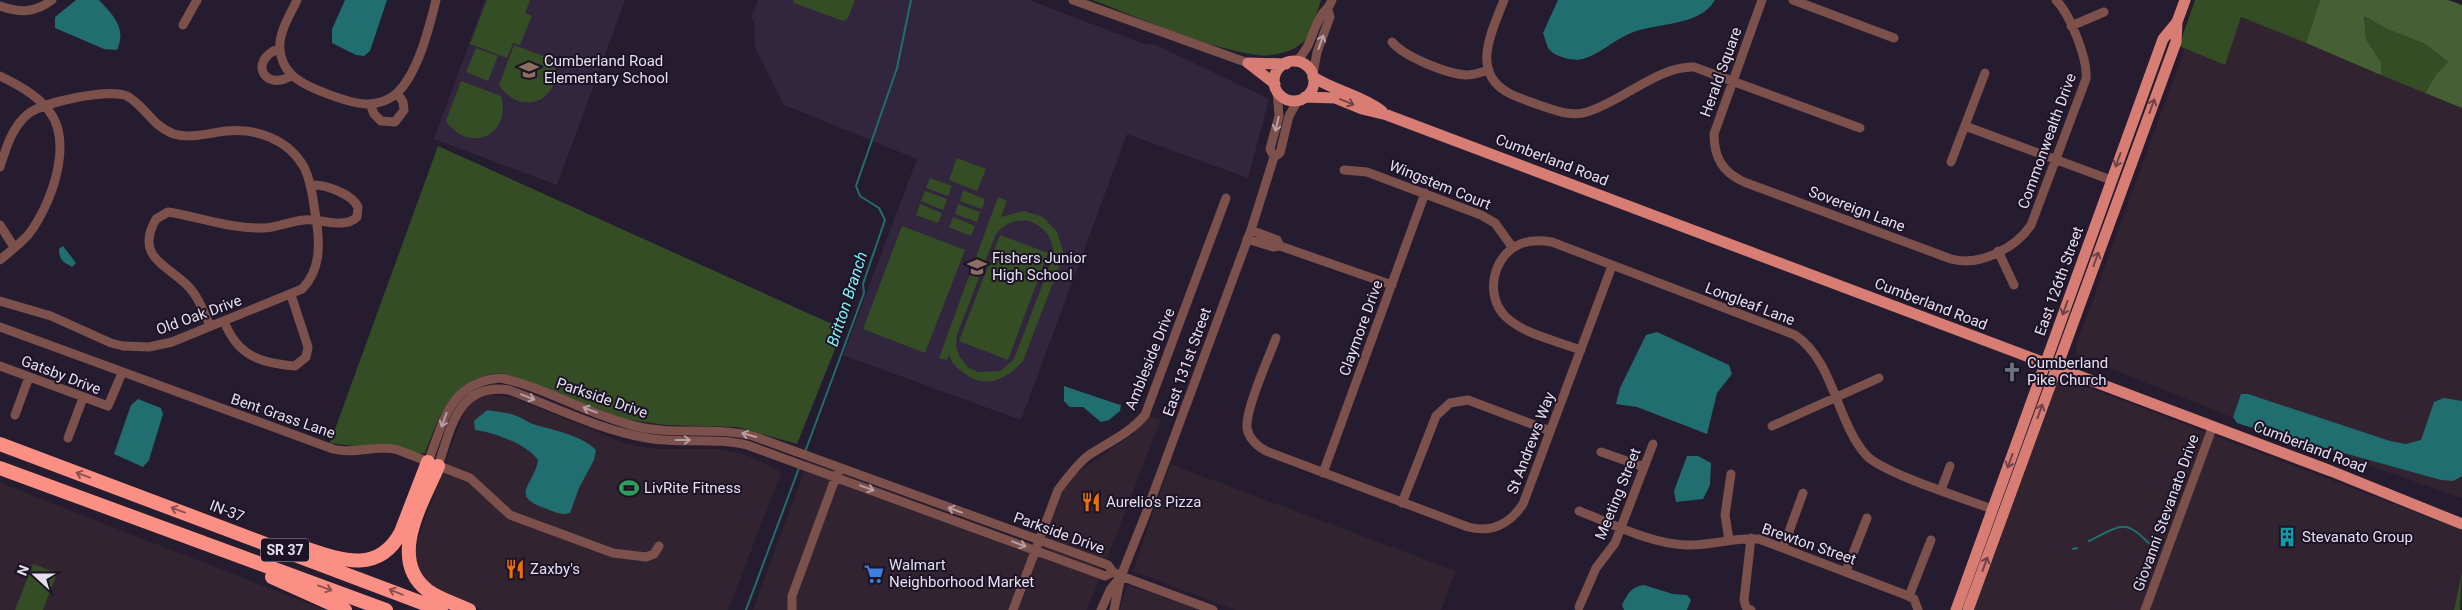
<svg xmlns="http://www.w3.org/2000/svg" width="2462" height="610" viewBox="0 0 2462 610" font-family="Roboto,sans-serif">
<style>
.commercial{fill:#31232f}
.built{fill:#32263f}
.green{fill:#344d24;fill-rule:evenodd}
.forest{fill:#466035}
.water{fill:#206e6f}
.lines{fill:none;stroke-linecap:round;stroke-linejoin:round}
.stream{stroke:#206e6f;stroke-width:2}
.minor{stroke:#7c504b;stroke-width:9}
.major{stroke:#d77d74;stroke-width:11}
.highway{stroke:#fb8f83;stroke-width:14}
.oneway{stroke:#b69fa4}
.oneway2{stroke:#704349}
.oneway3{stroke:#8c5154}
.labels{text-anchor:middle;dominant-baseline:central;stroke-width:4;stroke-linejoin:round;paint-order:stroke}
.shield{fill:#1c1326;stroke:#a9a2b1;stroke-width:1}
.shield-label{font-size:14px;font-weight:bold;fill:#e5dfec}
.poi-label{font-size:15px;fill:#e5dfec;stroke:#1c1326;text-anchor:start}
.street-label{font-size:15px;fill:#e5dfec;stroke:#1c1326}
.water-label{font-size:16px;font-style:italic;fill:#81f2f3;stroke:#1c1326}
</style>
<rect width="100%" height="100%" fill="#261c30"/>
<path class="commercial" d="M2241 16 2462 108V498L2248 424 2077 355 2076 345 2185 48 2225 65Z
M2061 377 2462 530V572L2454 610H1972L2054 384Z
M495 395 511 397 627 444 657 449H720L746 455 778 470 781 474 728 610H482L428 587 412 556 465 409 471 401 481 396Z
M1148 416 1161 419 1087 610H753L808 461 1041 548 1065 487 1076 474 1134 433Z
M1170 464 1456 571 1441 610H1235L1133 571Z
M0 483 325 610H0Z
M1128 585 1182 603 1200 610H1119Z"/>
<path class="built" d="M485 0H625L557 185 434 139Z
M758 0H1029L1144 44 1156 45 1269 99 1248 178 1127 134 1021 420 843 355 917 159 784 105 755 47 754 19 751 18Z"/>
<path class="green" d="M487 0H530L525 13 532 16 520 45 513 43 507 58 470 44Z
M793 0H855L848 18 843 21 794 3Z
M1092 0H1321C1317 12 1313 29 1306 39 1296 52 1272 57 1256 55 1200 46 1146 20 1092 0Z
M2195 0H2320L2306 43 2241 17 2225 65 2179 46Z
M2364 16 2387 29 2425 44 2448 62 2437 73 2425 93 2381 75V62L2366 39Z
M514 45 554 60C565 99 522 119 499 85Z
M476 48 498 56 488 81 466 72Z
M461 81 501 96C512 135 469 155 446 121Z
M438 146 843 329 797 444 737 427 665 425 624 419 502 373C452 377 441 412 425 453L417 454 330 443Z
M957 158 986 169 977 191 949 180Z
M930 178 952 186 948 196 926 188Z
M963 190 985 199 982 209 960 201Z
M925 191 947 199 943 210 921 201Z
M998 197 1007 201 1001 217 1024 211 1043 217 1057 232 1063 251 1061 262 1023 361C1007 379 985 390 964 373 957 368 951 363 949 354L947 360 939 358ZM1029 221C1046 227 1054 239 1053 257L1014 359 1000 371 978 372 968 367 960 357 956 347 957 335 995 236C1003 224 1014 219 1029 221Z
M920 204 942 213 938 223 916 215Z
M958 204 980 212 977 222 955 214Z
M953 217 975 226 971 236 949 227Z
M902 226 965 250 925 353 863 329Z
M1000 235 1048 253 1008 360 959 341Z
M33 564 57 573 43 610H15Z
M2462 572 2460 610H2454Z"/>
<path class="forest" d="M2320 0H2448L2462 5V108L2425 93 2437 73 2448 62 2425 44 2387 29 2364 16 2366 39 2381 62V75L2306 43Z"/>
<path class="water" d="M76 0H99C113 15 127 28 117 50L104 49 55 28V17Z
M345 0H387L370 51 364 56 356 55 332 43V29Z
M1558 0H1715C1699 27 1658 22 1631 33 1615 39 1600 54 1583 59 1573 61 1562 58 1553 53L1548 48 1543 33Z
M63 246 76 263 72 267C65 262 59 262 59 249Z
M1657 332 1729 365 1732 374 1717 393 1707 434 1637 407 1616 404 1620 388 1646 335Z
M1064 386 1117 404 1121 405 1120 411 1109 420 1101 422 1083 407H1070L1064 401Z
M2241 394H2248L2390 441 2406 444 2421 440 2434 402 2444 398 2462 401V476L2453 481 2441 480 2246 426 2237 423 2233 417Z
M138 399 161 408 163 414 149 460 143 467 114 454 131 405Z
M487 410C496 412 506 412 514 415 522 417 528 423 536 425 554 430 583 436 596 450L594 460 579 488 570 513C561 516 553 511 544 508 508 495 535 484 538 460 527 444 493 432 475 430L474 421Z
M1687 456H1698L1711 463 1710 485 1703 499 1676 502 1674 491Z
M1644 585 1673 594 1687 595 1691 600 1687 610H1624L1622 605C1627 595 1631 586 1644 585Z"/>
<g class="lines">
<path class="stream" d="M805 452 864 293 863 284 885 220 879 208 860 196 856 186 897 68 911 0
M2089 541C2128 521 2125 520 2157 551
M2073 549 2077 548
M746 610 799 468"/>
<path class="minor" d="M297 0C290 15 278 33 280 50 281 59 285 68 291 74 303 87 350 104 368 104 378 104 389 100 396 94 418 74 429 28 436 0
M1073 0 1248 63
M1504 0C1493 29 1470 71 1507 92 1517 98 1529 101 1539 105 1555 110 1570 117 1587 112 1622 102 1657 66 1694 67L1860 128
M1762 0 1714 134C1714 157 1722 172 1744 182L1951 259C1979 267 2016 248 2031 225L2086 79C2088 59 2070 14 2056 0
M1793 0 1894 38
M0 6C20 13 35 13 52 0
M183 25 197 0
M2071 26 2104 12
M1392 42C1405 57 1447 74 1466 75 1474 75 1482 72 1489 70
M280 48C246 61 266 93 292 75
M1296 62C1313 44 1310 34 1321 16 1324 10 1329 9 1332 0
M1313 74 1317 52 1330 17 1328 10
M0 76C17 84 38 95 49 111 74 143 51 206 28 235 20 244 9 252 0 260
M370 104 374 114 381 121 395 122 404 110 403 102 397 93
M1965 126 2111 180
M1274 157 1270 149 1279 116 1277 90
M1951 162 1985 73
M0 167C6 148 12 127 28 114 43 102 110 88 127 96 145 106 153 127 174 134 190 139 209 133 226 131 256 128 288 139 304 167 312 183 313 201 316 218 320 244 321 270 302 289L172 342 149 347 123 346 111 343 51 316 0 301
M1344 170 1367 172 1481 215 1495 223 1513 248
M0 225 14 247
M1251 230 1277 240 1280 246
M1247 239 1273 247 1280 246 1392 285
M1998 251 2014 285
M224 321C237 355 259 363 295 366L306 357 308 347 291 295
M210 326C204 312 198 296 187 285 165 264 135 256 156 219L168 212C199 217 232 229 263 228 279 228 296 218 312 220 325 221 346 228 357 217L358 207C352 194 325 184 311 185
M0 327 333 449C355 455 377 444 398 450L470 478 510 515 613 553 646 557 654 554 659 546
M1276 338C1269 357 1245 410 1247 428 1249 439 1257 446 1266 451L1468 527C1491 533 1510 524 1523 504L1612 266
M1581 350C1557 341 1522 334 1504 315 1485 294 1493 257 1518 245 1528 240 1541 240 1552 242L1795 335C1834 361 1836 421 1866 455 1882 473 1966 499 1992 509
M0 366 108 406 122 373
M15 415 29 377
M1772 426 1879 378
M68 438 83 398
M1601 452 1644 467
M428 462C444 421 449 382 501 378 547 388 589 415 635 426 674 436 714 426 753 436L1108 565 1113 572 1121 576 1213 610
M438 466C451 428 458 382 509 390 554 407 600 430 647 438 680 444 714 437 747 445L1105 576 1113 572
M1323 473 1425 193
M1941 490 1950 466
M1402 503 1436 416 1450 403 1468 400 1550 431
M1579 511C1613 524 1649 543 1686 545 1711 546 1734 537 1759 539L1906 595 1914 599 1918 610
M1751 538 1744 600 1746 607 1751 610
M1729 540 1725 515 1731 474
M1783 548 1803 493
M1846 571 1867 518
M1909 596 1931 540
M1579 607 1596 568 1615 543 1653 444
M792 610V596L838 471
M1013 610 1058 490C1067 478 1077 464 1089 455 1109 442 1130 433 1145 415L1226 198
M1101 610 1110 590 1121 576 1145 516 1251 230 1274 157 1280 153 1289 116 1298 100
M1114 610 1121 576
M2145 610 2213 426"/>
<path class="major" d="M1274 81a20 20 0 1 1 40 0a20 20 0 1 1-40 0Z
M1248 63 1286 64
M1248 63 1275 84
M1313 77C1335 91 1361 95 1382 111
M1305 97 1335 98 1362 109 1387 115 2331 471 2462 524
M1956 610 2163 39 2177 22
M1968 610 2176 42 2177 22 2185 0"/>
<path class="highway" d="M0 444 441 610
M438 466C423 502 387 558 427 590 439 599 456 604 469 610
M0 468 386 610
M302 547C338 559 378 576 401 532L428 462
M272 577 345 610"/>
</g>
<defs><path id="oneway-shaft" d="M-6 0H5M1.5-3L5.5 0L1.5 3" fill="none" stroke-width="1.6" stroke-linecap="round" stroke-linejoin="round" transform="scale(1.25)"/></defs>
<g class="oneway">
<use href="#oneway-shaft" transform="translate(1321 42) rotate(-70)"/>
<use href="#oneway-shaft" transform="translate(1277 124) rotate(103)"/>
<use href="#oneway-shaft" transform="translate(528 397) rotate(21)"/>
<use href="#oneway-shaft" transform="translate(590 410) rotate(-159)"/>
<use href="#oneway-shaft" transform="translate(444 420) rotate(110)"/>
<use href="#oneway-shaft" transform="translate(749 435) rotate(-164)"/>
<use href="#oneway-shaft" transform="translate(683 440)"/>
<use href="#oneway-shaft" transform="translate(867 488) rotate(20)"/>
<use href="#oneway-shaft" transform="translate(955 510) rotate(-160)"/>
<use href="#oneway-shaft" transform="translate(1019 544) rotate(20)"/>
</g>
<g class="oneway2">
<use href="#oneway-shaft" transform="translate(1347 102) rotate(23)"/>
<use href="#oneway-shaft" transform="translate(2152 106) rotate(-70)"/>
<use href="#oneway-shaft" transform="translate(2118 160) rotate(110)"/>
<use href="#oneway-shaft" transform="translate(2096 259) rotate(-70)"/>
<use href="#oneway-shaft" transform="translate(2065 308) rotate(110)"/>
<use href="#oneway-shaft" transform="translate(2040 411) rotate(-70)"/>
<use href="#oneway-shaft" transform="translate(2010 461) rotate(110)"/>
<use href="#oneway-shaft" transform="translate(1985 564) rotate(-70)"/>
</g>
<g class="oneway3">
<use href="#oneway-shaft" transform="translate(83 475) rotate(-160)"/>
<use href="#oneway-shaft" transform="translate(178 510) rotate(-160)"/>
<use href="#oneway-shaft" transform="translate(325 588) rotate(20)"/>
<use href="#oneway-shaft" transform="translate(396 592) rotate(-158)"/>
</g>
<defs>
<symbol id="school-bare" viewBox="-9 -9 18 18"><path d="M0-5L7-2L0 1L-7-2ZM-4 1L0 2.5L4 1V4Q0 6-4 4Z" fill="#8d6e63" stroke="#1c1326" stroke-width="2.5" paint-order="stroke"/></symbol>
<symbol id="church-bare" viewBox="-9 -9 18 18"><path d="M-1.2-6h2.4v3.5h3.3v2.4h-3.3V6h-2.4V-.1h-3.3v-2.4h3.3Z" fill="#6b7280" stroke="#1c1326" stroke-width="2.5" paint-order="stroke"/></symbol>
<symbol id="stadium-bare" viewBox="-9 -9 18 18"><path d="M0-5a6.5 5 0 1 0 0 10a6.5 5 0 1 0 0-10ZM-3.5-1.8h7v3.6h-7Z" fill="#2e9e5b" stroke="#1c1326" stroke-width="2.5" paint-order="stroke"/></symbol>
<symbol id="restaurant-bare" viewBox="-9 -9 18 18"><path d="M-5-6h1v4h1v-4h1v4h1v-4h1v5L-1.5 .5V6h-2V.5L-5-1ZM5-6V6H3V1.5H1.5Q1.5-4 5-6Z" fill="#e8710a" stroke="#1c1326" stroke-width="2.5" paint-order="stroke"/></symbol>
<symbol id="building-bare" viewBox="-9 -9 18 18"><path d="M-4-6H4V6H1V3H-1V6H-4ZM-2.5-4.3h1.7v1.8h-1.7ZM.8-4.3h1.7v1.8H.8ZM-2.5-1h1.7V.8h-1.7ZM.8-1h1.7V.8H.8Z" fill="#0f9aa8" stroke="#1c1326" stroke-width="2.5" paint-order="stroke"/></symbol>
<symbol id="supermarket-bare" viewBox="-9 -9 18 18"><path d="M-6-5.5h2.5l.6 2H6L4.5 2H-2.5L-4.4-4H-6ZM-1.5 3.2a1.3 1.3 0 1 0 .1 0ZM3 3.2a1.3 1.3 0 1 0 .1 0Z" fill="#3f7fe0" stroke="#1c1326" stroke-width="2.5" paint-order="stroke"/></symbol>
</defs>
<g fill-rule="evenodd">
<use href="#school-bare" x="515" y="56" width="28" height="28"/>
<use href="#school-bare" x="963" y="253" width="28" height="28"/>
<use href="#church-bare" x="1998" y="358" width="28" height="28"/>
<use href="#stadium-bare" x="615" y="474" width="28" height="28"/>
<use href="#restaurant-bare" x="1077" y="488" width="28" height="28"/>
<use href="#building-bare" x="2273" y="523" width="28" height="28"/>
<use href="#restaurant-bare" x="501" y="555" width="28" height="28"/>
<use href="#supermarket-bare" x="860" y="560" width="28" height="28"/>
</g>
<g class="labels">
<rect class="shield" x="261" y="538.5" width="48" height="23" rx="4"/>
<g class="shield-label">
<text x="285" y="550">SR 37</text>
</g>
<g class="poi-label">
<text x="544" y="61">Cumberland Road<tspan x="544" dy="17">Elementary School</tspan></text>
<text x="992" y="258">Fishers Junior<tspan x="992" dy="17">High School</tspan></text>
<text x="2027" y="363">Cumberland<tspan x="2027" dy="17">Pike Church</tspan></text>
<text x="644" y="488">LivRite Fitness</text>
<text x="1106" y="502">Aurelio's Pizza</text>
<text x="2302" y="537">Stevanato Group</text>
<text x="889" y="565">Walmart<tspan x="889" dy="17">Neighborhood Market</tspan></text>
<text x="530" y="569">Zaxby's</text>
</g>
<g class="street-label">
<text transform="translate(1721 72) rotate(-70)">Herald Square</text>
<text transform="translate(2047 141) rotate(-70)">Commonwealth Drive</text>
<text transform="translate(1552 160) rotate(21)">Cumberland Road</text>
<text transform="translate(1440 185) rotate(22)">Wingstem Court</text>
<text transform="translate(1857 209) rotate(21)">Sovereign Lane</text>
<text transform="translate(2059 281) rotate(-70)">East 126th Street</text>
<text transform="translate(1750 304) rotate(21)">Longleaf Lane</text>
<text transform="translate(1931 304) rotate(21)">Cumberland Road</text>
<text transform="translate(199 315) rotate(-20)">Old Oak Drive</text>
<text transform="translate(1361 328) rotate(-70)">Claymore Drive</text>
<text transform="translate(1150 359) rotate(-68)">Ambleside Drive</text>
<text transform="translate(1187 362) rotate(-70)">East 131st Street</text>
<text transform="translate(61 375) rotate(21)">Gatsby Drive</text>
<text transform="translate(602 398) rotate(19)">Parkside Drive</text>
<text transform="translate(283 416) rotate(19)">Bent Grass Lane</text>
<text transform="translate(1531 443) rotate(-69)">St Andrews Way</text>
<text transform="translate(2310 447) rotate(21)">Cumberland Road</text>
<text transform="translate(1618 494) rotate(-68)">Meeting Street</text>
<text transform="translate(227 511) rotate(21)">IN-37</text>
<text transform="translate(2166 513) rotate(-70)">Giovanni Stevanato Drive</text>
<text transform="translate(1059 533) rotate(20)">Parkside Drive</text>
<text transform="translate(1809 544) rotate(19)">Brewton Street</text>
</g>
<g class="water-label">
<text transform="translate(847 299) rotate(-72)">Britton Branch</text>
</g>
</g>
<g transform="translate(35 575) rotate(291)" stroke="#1c1326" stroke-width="4" paint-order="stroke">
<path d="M0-4L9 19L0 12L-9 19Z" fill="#e5dfec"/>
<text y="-8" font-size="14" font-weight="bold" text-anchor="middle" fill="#e5dfec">N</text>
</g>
</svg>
